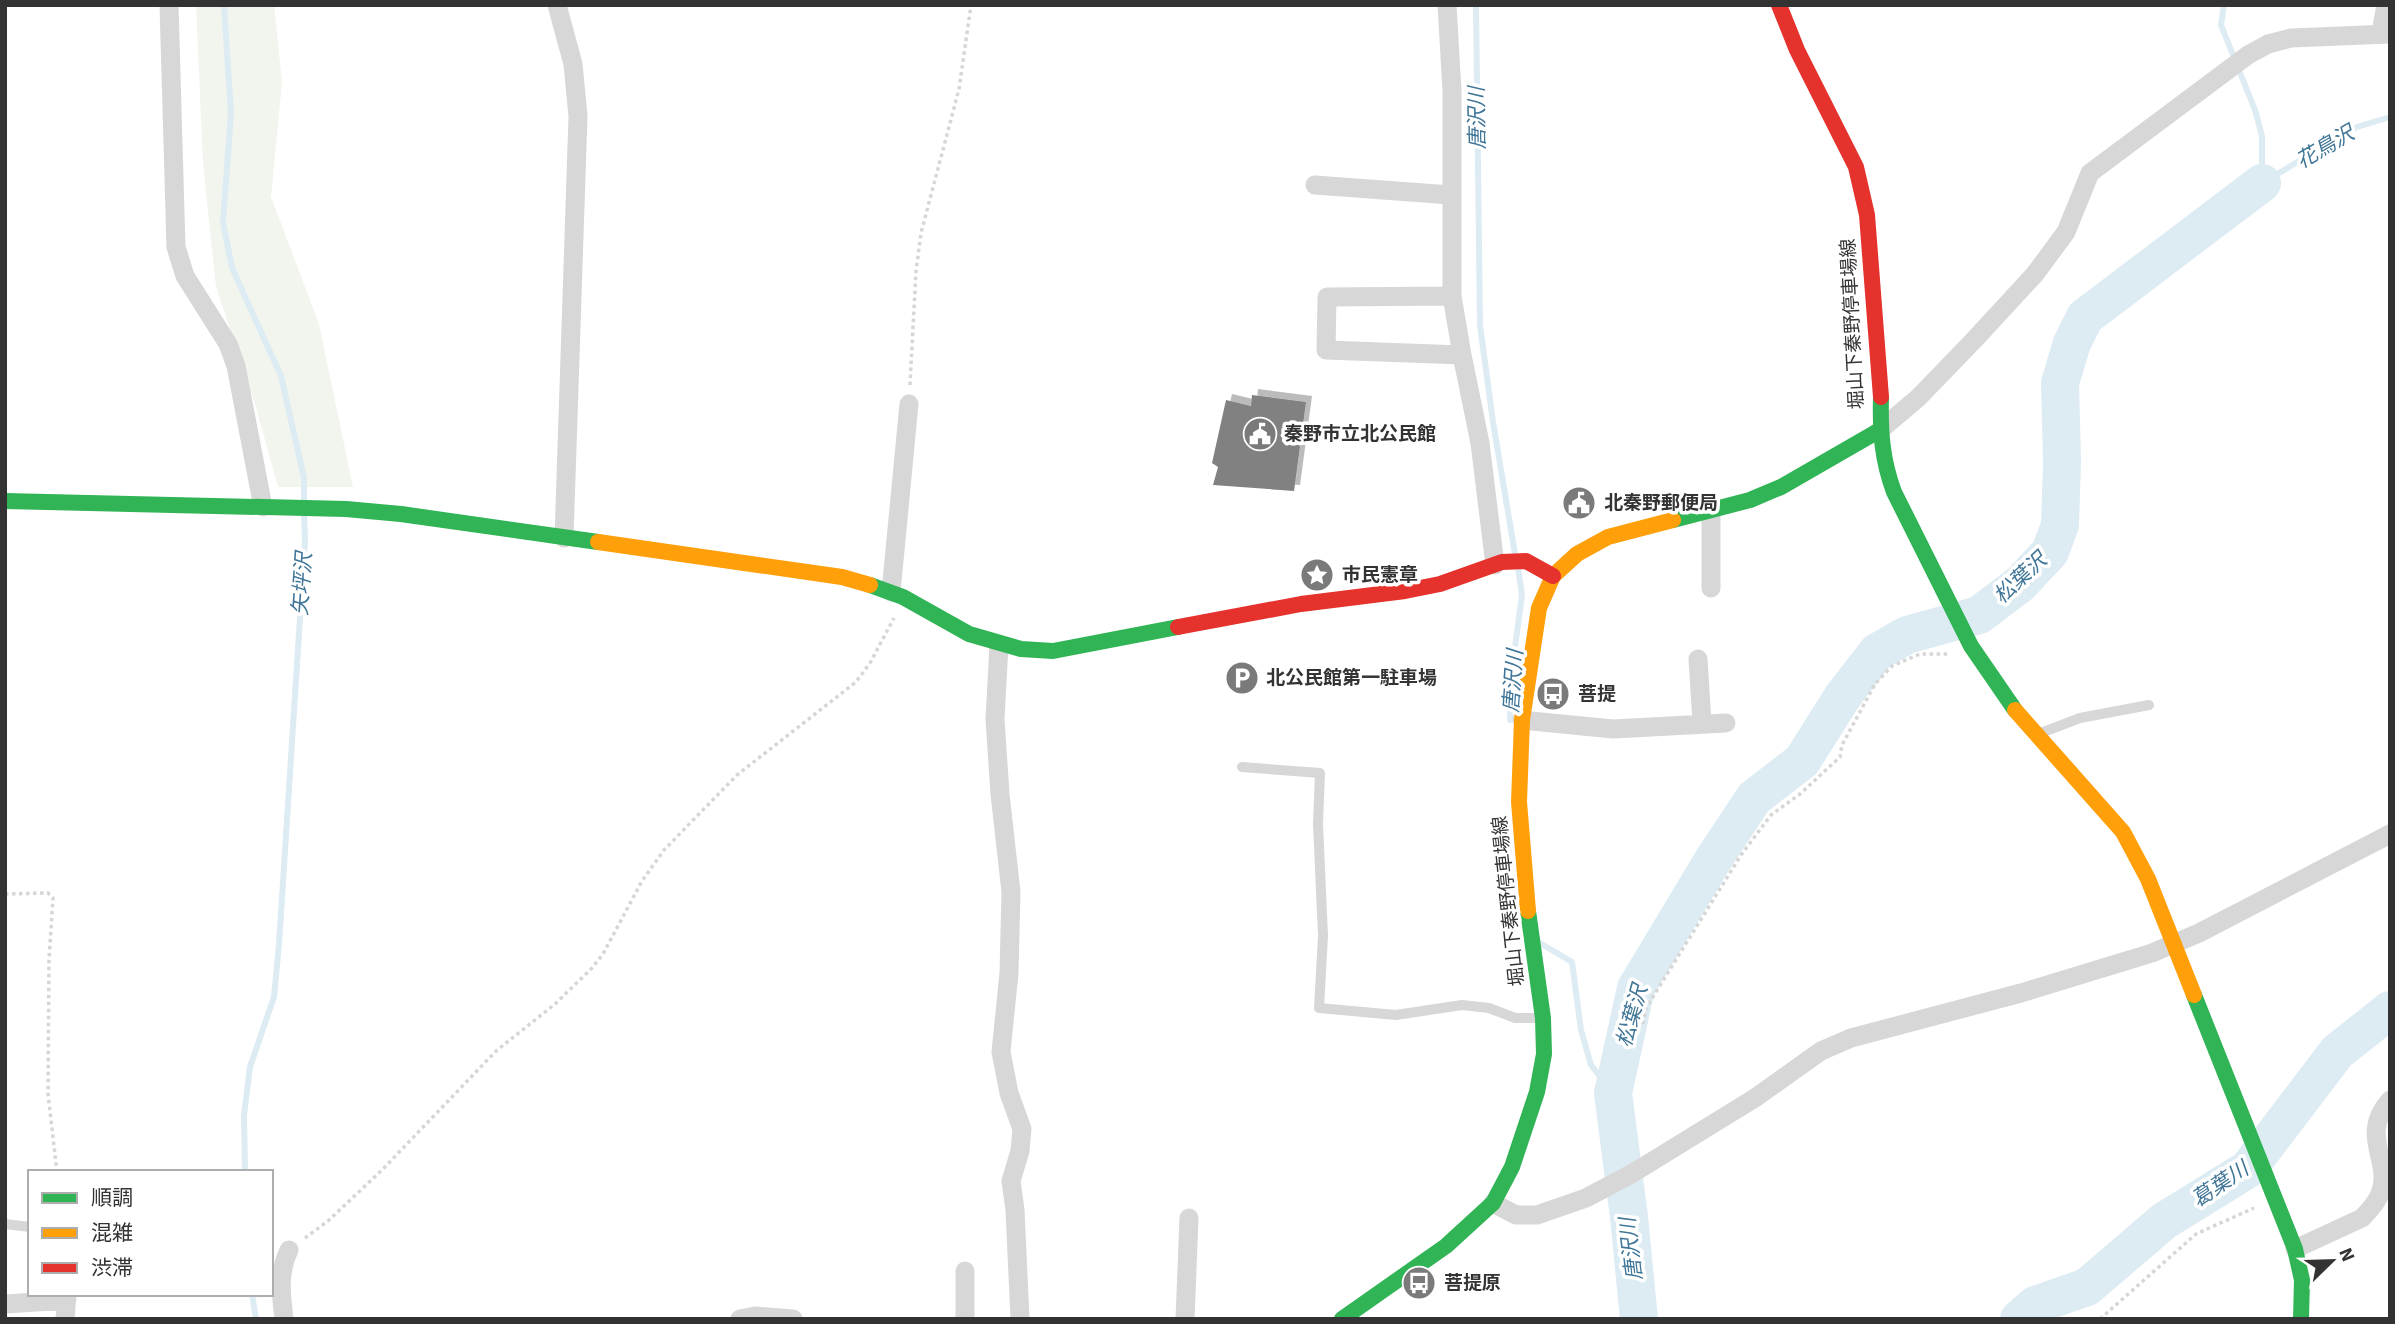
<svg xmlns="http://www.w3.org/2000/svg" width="2395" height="1324" viewBox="0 0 2395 1324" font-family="'Source Sans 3','Noto Sans JP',sans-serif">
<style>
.green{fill:#f1f5ed}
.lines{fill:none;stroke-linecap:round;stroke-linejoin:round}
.stream{stroke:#ddebf3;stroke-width:6}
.river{stroke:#ddebf3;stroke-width:38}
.building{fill:#818181;filter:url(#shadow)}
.path{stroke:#d6d6d6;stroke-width:3.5;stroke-dasharray:3.5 3.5;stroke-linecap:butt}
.lane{stroke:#d7d7d7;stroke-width:10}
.street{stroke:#d7d7d7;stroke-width:19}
.fast{stroke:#30b455;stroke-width:16}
.slow{stroke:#ff9f0a;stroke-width:16}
.jam{stroke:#e5322d;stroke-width:16}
.labels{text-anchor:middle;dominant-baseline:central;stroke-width:7;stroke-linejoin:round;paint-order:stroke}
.street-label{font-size:19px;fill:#333;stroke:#fff}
.poi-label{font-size:19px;font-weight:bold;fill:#333;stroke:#fff;text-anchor:start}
.water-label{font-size:21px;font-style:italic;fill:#3f7597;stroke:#fff}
</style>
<defs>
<filter id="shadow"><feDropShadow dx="6" dy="-6" stdDeviation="0" flood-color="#0004"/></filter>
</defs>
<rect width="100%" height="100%" fill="#fff"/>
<path class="green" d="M196 5H274L282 82 271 197 319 324 353 487H278L255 404 216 287 203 164Z"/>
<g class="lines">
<path class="stream" d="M224 5 231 113 223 222 232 268 281 376 304 478V503
M1476 5 1480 325 1493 422 1515 554
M2224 5 2221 25 2255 110 2262 136V183
M2262 183 2357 127 2390 117
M1510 720 1511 677 1522 595 1518 568
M1508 833 1510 893 1516 915
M1540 943 1572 962 1581 1030 1591 1065 1613 1093
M245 1172 244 1115 250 1067 274 997 279 944 305 540 304 514
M252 1294 256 1319"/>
<path class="river" d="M1639 1319 1629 1217 1613 1093 1636 988 1713 860 1754 798 1802 761 1843 696 1877 652 1907 635 1979 615 2020 584 2050 552 2060 525 2062 462 2060 383 2072 343 2085 317 2262 183
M2019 1319 2035 1305 2087 1287 2164 1221 2248 1169 2337 1052 2390 1010"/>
</g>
<path class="building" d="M1252 395 1306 402 1294 491 1213 485 1218 467 1212 463 1226 400 1251 406Z"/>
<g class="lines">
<path class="path" d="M910 385 916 271 921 233 959 89 971 5
M5 894 48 893 53 898 49 960 48 1094 57 1172
M1643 1024 1646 1008 1741 855 1771 815 1800 794 1840 757 1842 745 1875 684 1892 666 1920 654H1949
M305 1238 328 1221 383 1169 496 1051 555 1004 592 968 603 954 642 881 664 850 737 775 856 682 870 663 894 618
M2100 1319 2196 1234 2254 1208"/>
<path class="lane" d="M2038 734 2080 718 2149 705
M1242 767 1320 773 1318 824 1323 936 1319 1008 1396 1015 1462 1005 1489 1008 1515 1018H1542
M5 1224 30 1227"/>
<path class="street" d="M169 5 176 247 185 276 228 344 236 366 263 507
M557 5 573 64 578 116 564 538
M1447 5 1452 91V296L1462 355 1480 443 1495 565
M2381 33 2386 5
M1315 185 1451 195
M1452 296 1327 297 1326 350 1462 355
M1880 430 1918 398 1975 339 2035 274 2066 232 2090 173 2248 55 2268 44 2291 38 2390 34
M1711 588V512
M891 592 909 404
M999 645 995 719 1000 794 1011 892 1009 973 1001 1052 1009 1093 1022 1129 1020 1151 1011 1181 1015 1210 1020 1319
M1698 659 1702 723
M1522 720 1613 729 1726 723
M1493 1203 1516 1215H1537L1586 1198 1633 1173 1755 1098 1821 1051 1851 1038 2021 993 2152 953 2199 933 2390 834
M2295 1249 2362 1218C2369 1211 2378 1201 2381 1191 2391 1159 2359 1135 2390 1100
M5 1304 67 1300
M65 1319 67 1294
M284 1319C281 1294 278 1273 289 1250
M740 1319 755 1316 793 1319
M965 1319V1271
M1185 1319 1189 1218"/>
<path class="fast" d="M1881 397C1880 431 1882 460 1894 492L1971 646 2015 710
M5 501 346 509 401 514 598 542
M1673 520 1750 500 1781 487 1880 430
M870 585 903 597 969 634 1021 649 1053 651 1178 627
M2194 995 2295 1249 2302 1280 2301 1319
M1342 1319 1446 1246 1493 1203 1512 1167 1537 1092 1544 1054 1543 1018 1528 911"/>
<path class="slow" d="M598 542 842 577 870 585
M2015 710 2123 832 2148 879 2194 995
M1528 911 1519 802 1522 720 1539 608 1553 576 1577 554 1608 537 1673 520"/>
<path class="jam" d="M1779 5 1797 50 1856 167 1867 215 1881 397
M1178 627 1301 604 1405 591 1440 584 1502 562 1526 561 1553 576"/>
</g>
<defs>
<symbol id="civic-disc" viewBox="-11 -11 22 22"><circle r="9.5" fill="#7a7a7a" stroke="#fff"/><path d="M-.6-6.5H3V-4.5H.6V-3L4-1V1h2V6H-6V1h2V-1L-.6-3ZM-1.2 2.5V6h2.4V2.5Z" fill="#fff"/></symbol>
<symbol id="sight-disc" viewBox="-11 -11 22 22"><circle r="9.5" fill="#7a7a7a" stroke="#fff"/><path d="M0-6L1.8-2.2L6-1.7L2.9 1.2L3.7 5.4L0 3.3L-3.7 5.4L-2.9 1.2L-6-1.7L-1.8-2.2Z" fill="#fff"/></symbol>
<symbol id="parking-disc" viewBox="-11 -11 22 22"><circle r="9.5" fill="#7a7a7a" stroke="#fff"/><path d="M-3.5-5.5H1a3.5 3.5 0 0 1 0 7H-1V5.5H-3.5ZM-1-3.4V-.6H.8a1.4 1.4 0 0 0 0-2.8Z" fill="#fff"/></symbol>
<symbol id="bus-disc" viewBox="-11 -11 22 22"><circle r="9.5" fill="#7a7a7a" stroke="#fff"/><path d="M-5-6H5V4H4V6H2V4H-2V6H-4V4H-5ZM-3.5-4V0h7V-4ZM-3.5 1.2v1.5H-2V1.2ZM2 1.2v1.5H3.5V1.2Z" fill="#fff"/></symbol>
</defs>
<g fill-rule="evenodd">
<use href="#civic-disc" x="1241" y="415" width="38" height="38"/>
<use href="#civic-disc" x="1560" y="484" width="38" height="38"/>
<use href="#sight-disc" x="1298" y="556" width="38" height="38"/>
<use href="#parking-disc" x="1223" y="659" width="38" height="38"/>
<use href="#bus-disc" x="1534" y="675" width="38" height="38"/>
<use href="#bus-disc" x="1400" y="1264" width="38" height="38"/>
</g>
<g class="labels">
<g class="street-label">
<text transform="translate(1853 324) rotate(-93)">堀山下秦野停車場線</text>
<text transform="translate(1509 901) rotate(-96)">堀山下秦野停車場線</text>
</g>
<g class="poi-label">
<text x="1284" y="434">秦野市立北公民館</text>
<text x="1604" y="503">北秦野郵便局</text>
<text x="1342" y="575">市民憲章</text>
<text x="1266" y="678">北公民館第一駐車場</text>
<text x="1578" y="694">菩提</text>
<text x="1444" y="1283">菩提原</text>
</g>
<g class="water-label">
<text transform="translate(1477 118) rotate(-91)">唐沢川</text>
<text transform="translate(2325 147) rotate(-30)">花鳥沢</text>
<text transform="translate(2020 578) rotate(-43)">松葉沢</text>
<text transform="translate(302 584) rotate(-86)">矢坪沢</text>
<text transform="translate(1513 681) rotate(-86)">唐沢川</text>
<text transform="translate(1632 1016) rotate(-74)">松葉沢</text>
<text transform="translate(2220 1184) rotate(-34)">葛葉川</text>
<text transform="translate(1631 1249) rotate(-97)">唐沢川</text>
</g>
</g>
<rect width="2395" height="1324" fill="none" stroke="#333333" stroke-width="14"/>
<rect x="28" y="1170" width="245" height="126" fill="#ffffff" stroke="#adadad" stroke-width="2"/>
<rect x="42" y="1193" width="35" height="10" fill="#30b455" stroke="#adadad" stroke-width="2"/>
<text x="91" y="1205" font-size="21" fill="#333333">順調</text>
<rect x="42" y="1228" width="35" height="10" fill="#ff9f0a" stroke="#adadad" stroke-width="2"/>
<text x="91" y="1240" font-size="21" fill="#333333">混雑</text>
<rect x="42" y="1263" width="35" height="10" fill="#e5322d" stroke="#adadad" stroke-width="2"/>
<text x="91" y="1275" font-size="21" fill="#333333">渋滞</text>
<g transform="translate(2332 1261) rotate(67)" stroke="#ffffff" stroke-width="5" paint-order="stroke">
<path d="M0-5L12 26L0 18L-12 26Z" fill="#333333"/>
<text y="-10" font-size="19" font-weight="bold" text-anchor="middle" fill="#333333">N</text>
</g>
</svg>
